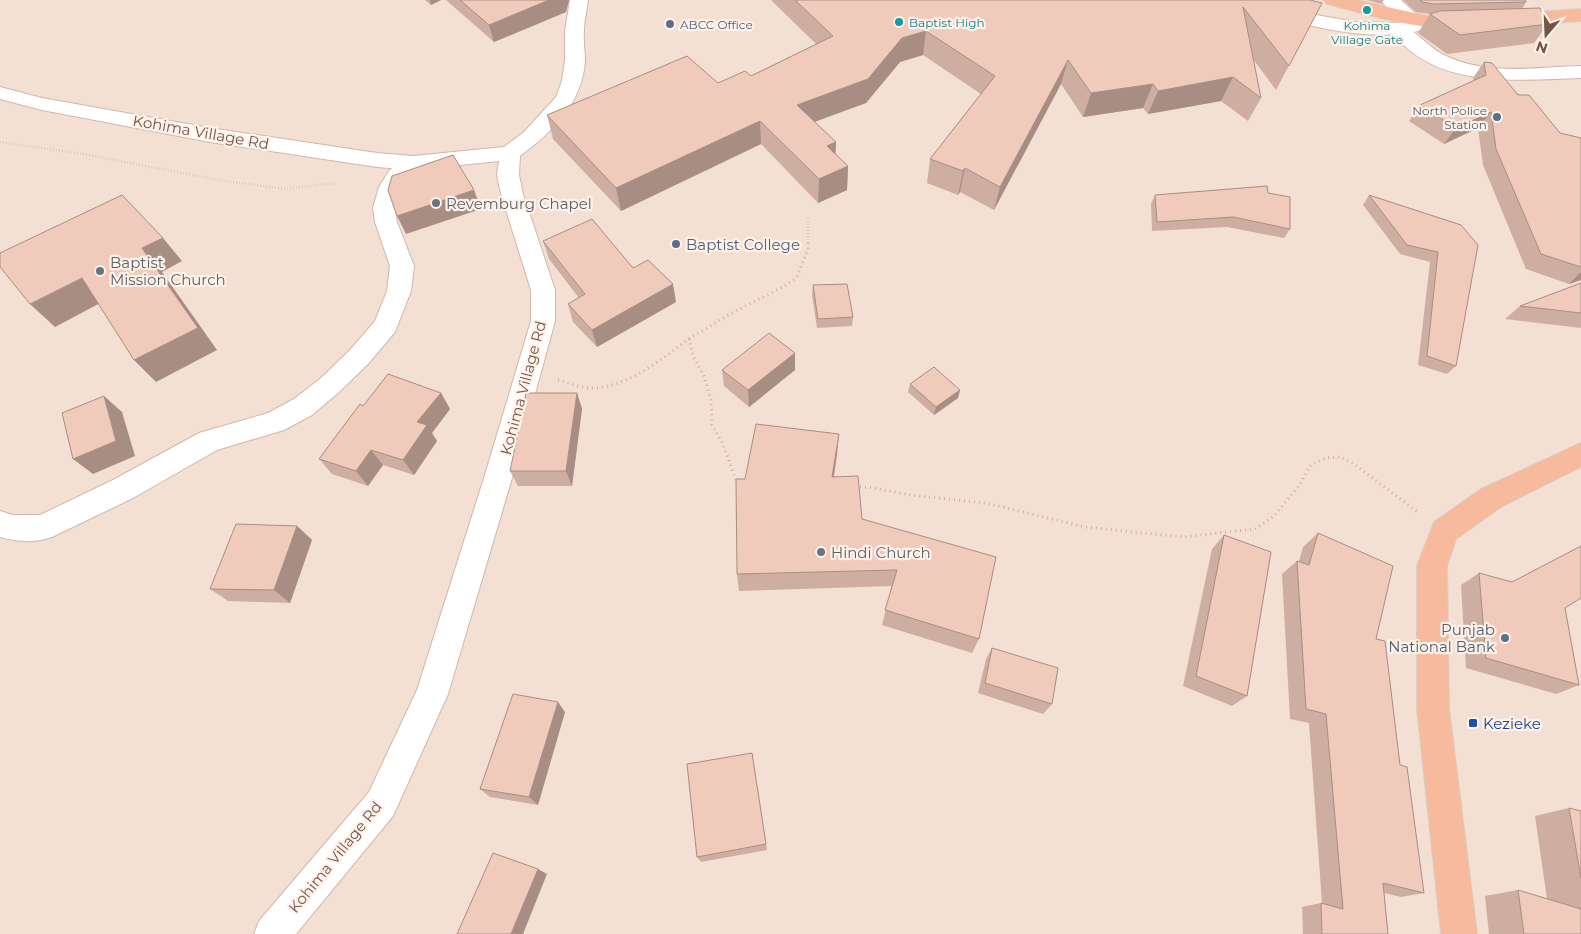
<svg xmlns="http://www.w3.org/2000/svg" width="1581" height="934" viewBox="0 0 1581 934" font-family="Montserrat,sans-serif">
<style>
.residential{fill:#f3e0d2}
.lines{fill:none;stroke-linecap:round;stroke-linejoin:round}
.minor-casing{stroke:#cfb7ad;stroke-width:2}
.tertiary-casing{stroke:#cfb7ad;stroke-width:2}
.secondary-casing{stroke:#d1b7aa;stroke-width:2}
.trunk-casing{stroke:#d8cfcc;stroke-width:2}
.path-far1{stroke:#d5ad9f;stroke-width:2.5;stroke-dasharray:0.5 2.5;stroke-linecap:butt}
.path{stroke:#d5ad9f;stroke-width:3;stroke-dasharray:1 4;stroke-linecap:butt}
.minor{fill:#fff;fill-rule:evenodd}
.tertiary{fill:#fff;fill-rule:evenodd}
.secondary{fill:#fff;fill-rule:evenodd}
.trunk{fill:#f7ba9c;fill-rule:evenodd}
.wall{fill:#ceaea1}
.shaded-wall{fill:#a88d83}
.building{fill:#f0cabb;stroke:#a88d83}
.culture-dot{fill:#0f9aa8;stroke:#fff3e9;stroke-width:2}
.service-dot{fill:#5c6f8a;stroke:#fff3e9;stroke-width:2}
.worship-dot{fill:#6b7280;stroke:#fff3e9;stroke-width:2}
.transit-dot{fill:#1a4fb4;stroke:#fff3e9;stroke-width:2}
.labels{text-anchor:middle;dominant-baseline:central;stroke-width:4.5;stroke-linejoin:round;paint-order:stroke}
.far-culture-label{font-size:12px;fill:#0d838f;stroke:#fff3e9;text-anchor:start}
.far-service-label{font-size:12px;fill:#4e5e75;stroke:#fff3e9;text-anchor:start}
.street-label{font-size:15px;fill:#73534a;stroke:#fff3e9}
.worship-label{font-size:15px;fill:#5b616d;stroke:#fff3e9;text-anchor:start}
.service-label{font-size:15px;fill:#4e5e75;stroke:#fff3e9;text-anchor:start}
.transit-label{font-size:15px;fill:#164399;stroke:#fff3e9;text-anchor:start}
</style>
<rect width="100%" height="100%" fill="#fcefe3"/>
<path class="residential" d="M0 0H1581V934H0Z"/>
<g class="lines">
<defs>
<path id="minor" d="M1381 0H1401L1421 19 1419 23C1404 27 1389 11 1381 0Z
M413 156 421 158 424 163 405 181 401 187 395 208 397 222 414 266 411 291 395 332 368 364 338 393 312 415 284 430 217 450 133 498 52 537C35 543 17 542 0 537V511L13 515H40L113 480 199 433 268 413 294 399 320 379 350 350 375 321 387 291 390 266 375 222 373 208 379 187 389 171 405 158Z"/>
<path id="tertiary" d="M1399 23C1412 27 1430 49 1446 56 1487 76 1538 67 1581 66V78C1517 80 1432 90 1390 29L1392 25Z"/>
<path id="secondary" d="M570 0H588C587 10 584 20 584 30 583 40 585 51 585 61 582 104 553 131 520 156L519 175 523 194 555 290V321L512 478 448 694 393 816 296 934H254L259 921 369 792 417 690 484 478 531 321V290L501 194 497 175 499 161 413 170 377 167 210 142 42 110 0 99V87L42 98 210 128 377 153 413 156 504 147 524 132 556 97 562 81 565 60V31Z
M1228 0H1257L1316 15 1356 22 1400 23 1427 16 1434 18 1436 22 1434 26C1423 29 1411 34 1400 34 1343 39 1285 19 1231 4Z"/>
<path id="trunk" d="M1324 0H1357L1427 16 1462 15 1469 17 1471 21 1469 25C1428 35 1367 14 1327 4Z
M1581 9V21L1507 26 1500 24 1498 20 1500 16 1507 14Z
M1581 443V467L1501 507 1456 539 1447 566 1449 708 1477 934H1441L1417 708V566L1434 522 1481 489Z"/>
</defs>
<use href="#minor" class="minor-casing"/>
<use href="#tertiary" class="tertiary-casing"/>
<use href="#secondary" class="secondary-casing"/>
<use href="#trunk" class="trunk-casing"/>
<path class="path-far1" d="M0 142 84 154 218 180 286 189 337 183
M808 218V243"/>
<path class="path" d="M689 339 730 314 787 285 797 277 808 249V242
M558 380C569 383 581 388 592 388 629 387 661 359 689 339L693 356 704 376 711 400 712 425 723 444 737 483
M855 487H868L911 495 986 503 1085 527 1183 537 1255 529 1274 516 1298 487 1311 465 1325 458 1341 457 1354 464 1419 513"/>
<use href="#minor" class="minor"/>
<use href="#tertiary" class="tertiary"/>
<use href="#secondary" class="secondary"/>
<use href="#trunk" class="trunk"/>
</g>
<path class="wall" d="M425 0H441L431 5Z
M446 0H569L566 12 494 42Z
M771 0H1310L1322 3 1276 90 1253 59 1261 98 1248 121 1221 101 1148 114 1143 108 1083 117 1061 84 994 210 960 192 958 195 927 183 930 159 981 94 923 55 900 62 866 103 815 122 836 142 835 154 848 166 847 190 818 203 761 144 621 211 553 139 547 115 751 76 816 44Z
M1367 0H1384L1381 4Z
M1403 0H1525L1526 2 1522 9 1548 24 1534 43 1447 54 1418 33 1430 14 1416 12Z
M1484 62 1560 133 1581 138V280L1569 284 1526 269 1483 165 1478 128 1444 144 1409 121 1420 105 1473 81V78Z
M1155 195 1290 229 1284 238 1227 227 1152 231 1151 204Z
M1369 195 1461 225 1456 366 1447 374 1418 365 1430 262 1400 254 1363 205Z
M543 241 633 268 676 302 597 347 573 322 568 304 579 298 549 259Z
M1581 283V328L1505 319 1520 306Z
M813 285 853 317 852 326 817 328 812 295Z
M722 370H795L749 407 724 386Z
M910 384 960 390 958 398 934 415 908 392Z
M441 393 450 409 432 433 437 441 414 475 383 465 368 486 332 474 319 459 363 406Z
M577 393 582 409 572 486H518L510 471Z
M837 454 834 476 862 519 979 639 972 653 882 625 892 586 739 591 737 574 745 479Z
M297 526 312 540 290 603 228 601 210 589Z
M1318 533 1376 639 1424 893 1401 897 1384 893 1388 934H1303L1302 907 1321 903H1322L1309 723 1290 719 1282 574 1297 561H1299L1303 547Z
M1224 535 1247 696 1232 706 1183 686 1212 549Z
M1479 573 1565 608 1579 685 1556 694 1466 668 1461 585Z
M992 648 1052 704 1043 714 978 693 986 659Z
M565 712 538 805 490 797 480 789Z
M752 753 767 850 701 862 697 857Z
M1569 808 1581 811V934H1489L1485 896 1518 890 1547 899 1535 816Z"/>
<path class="shaded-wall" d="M430 0H441L431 5Z
M549 0H569L566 12 494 42 489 25Z
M926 31 923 55 900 62 866 103 797 128V105L902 38Z
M1068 60 1061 84 994 210 1000 187Z
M1233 77 1221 101 1148 114 1158 91Z
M1153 84 1143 108 1083 117 1091 93Z
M1491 112 1478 128 1444 144 1456 128Z
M760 121 761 144 621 211 616 188Z
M836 142 835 166 827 146Z
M848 166 847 190 818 203 819 179Z
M965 168 960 192 958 195 963 171Z
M474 190 481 209 406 234 397 216Z
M163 238 182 261 162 272 217 350 156 382 134 360 142 248Z
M1581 272V280L1569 284Z
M82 278 104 301 55 327 30 304Z
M673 284 676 302 597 347 592 330Z
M795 353V370L749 407 748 390Z
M960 390 958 398 934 415 936 407Z
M441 393 450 409 432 433 437 441 414 475 403 460 417 422Z
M577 393 582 409 572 486 566 471Z
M104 396 122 412 135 456 93 474 73 459Z
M839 434 837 454 831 495 832 477Z
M371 450 383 465 368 486 356 471Z
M297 526 312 540 290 603 274 590Z
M558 702 565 712 538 805 529 797Z
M538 869 547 874 523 934H511Z"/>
<path class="building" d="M460 0H549L489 25Z
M795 0H1310L1322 3 1289 66 1243 7 1261 98 1233 77 1158 91 1153 84 1091 93 1068 60 1000 187 965 168 963 171 930 159 995 76 926 31 902 38 868 79 797 105 836 142 827 146 848 166 819 179 760 121 616 188 547 115 687 56 718 83 745 71 751 76 833 36Z
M1420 0H1525L1526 2 1433 4 1422 2Z
M1540 8 1548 24 1460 35 1430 14 1440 11Z
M1484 62 1492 63 1518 95H1529L1560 133 1581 138V267L1541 254 1496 149 1491 112 1456 128 1420 105 1486 75Z
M453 155 474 190 397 216 388 190 392 176Z
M1267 186 1268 193 1290 197V229L1233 217 1157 222 1155 195Z
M122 195 163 238 142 248 198 328 134 360 82 278 30 304 0 267V253Z
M1369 195 1461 225 1478 245 1456 366 1427 356 1438 252 1407 245Z
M592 219 633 268 648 260 673 284 592 330 568 304 585 294 543 241Z
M1581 283V313L1520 306Z
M847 284 853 317 818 319 813 285Z
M769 333 795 353 748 390 722 370Z
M934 367 960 390 936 407 910 384Z
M388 374 441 393 417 422 427 425 403 460 371 450 356 471 319 459 360 404 363 406Z
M526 393H577L566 471H510Z
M104 396 116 441 73 459 62 413Z
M756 424 839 434 832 477 858 476 862 519 996 557 979 639 885 610 897 570 737 574 736 479H745Z
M236 524 297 526 274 590 210 589Z
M1318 533 1393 566 1376 639 1385 641 1400 765 1407 767 1424 893 1383 883 1388 934H1322L1321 903 1343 909 1326 714 1306 709 1297 561 1309 565Z
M1224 535 1271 552 1247 696 1196 676Z
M1581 546V598L1565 608 1579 685 1486 658 1479 573 1512 582Z
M992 648 1058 668 1052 704 985 683Z
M513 694 558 702 529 797 480 789Z
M752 753 766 844 697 857 687 764Z
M1569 808 1581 811V878Z
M493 853 538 869 511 934H457Z
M1518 890 1581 909V934H1524Z"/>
<g class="culture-dot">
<circle cx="1367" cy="10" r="5"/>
<circle cx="899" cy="22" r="5"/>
</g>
<g class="service-dot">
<circle cx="670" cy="24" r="5"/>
<circle cx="1497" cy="117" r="5"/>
<circle cx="676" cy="244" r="5"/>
<circle cx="1505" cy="638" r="5"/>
</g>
<g class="worship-dot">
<circle cx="436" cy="203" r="5"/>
<circle cx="100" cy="271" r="5"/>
<circle cx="821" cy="552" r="5"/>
</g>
<rect class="transit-dot" x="1468" y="718" width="10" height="10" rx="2.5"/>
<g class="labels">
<g class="far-culture-label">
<text x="909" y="22">Baptist High</text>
<text x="1367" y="25" text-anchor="middle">Kohima<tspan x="1367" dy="14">Village Gate</tspan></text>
</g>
<g class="far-service-label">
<text x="680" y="24">ABCC Office</text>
<text x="1487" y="110" text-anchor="end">North Police<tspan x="1487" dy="14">Station</tspan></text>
</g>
<g class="street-label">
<text transform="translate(201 132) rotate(10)">Kohima Village Rd</text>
<text transform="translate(523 388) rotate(-75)">Kohima Village Rd</text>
<text transform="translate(335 857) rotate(-51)">Kohima Village Rd</text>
</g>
<g class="worship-label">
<text x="446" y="203">Revemburg Chapel</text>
<text x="110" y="262">Baptist<tspan x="110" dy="17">Mission Church</tspan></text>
<text x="831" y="552">Hindi Church</text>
</g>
<g class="service-label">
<text x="686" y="244">Baptist College</text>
<text x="1495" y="629" text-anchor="end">Punjab<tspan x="1495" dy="17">National Bank</tspan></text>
</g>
<g class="transit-label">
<text x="1483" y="723">Kezieke</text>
</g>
</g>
<g transform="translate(1546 35) rotate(199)" stroke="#fff3e9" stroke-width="4" paint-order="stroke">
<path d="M0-4L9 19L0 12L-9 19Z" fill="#73534a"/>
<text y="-8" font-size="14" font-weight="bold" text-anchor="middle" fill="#73534a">N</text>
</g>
</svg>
